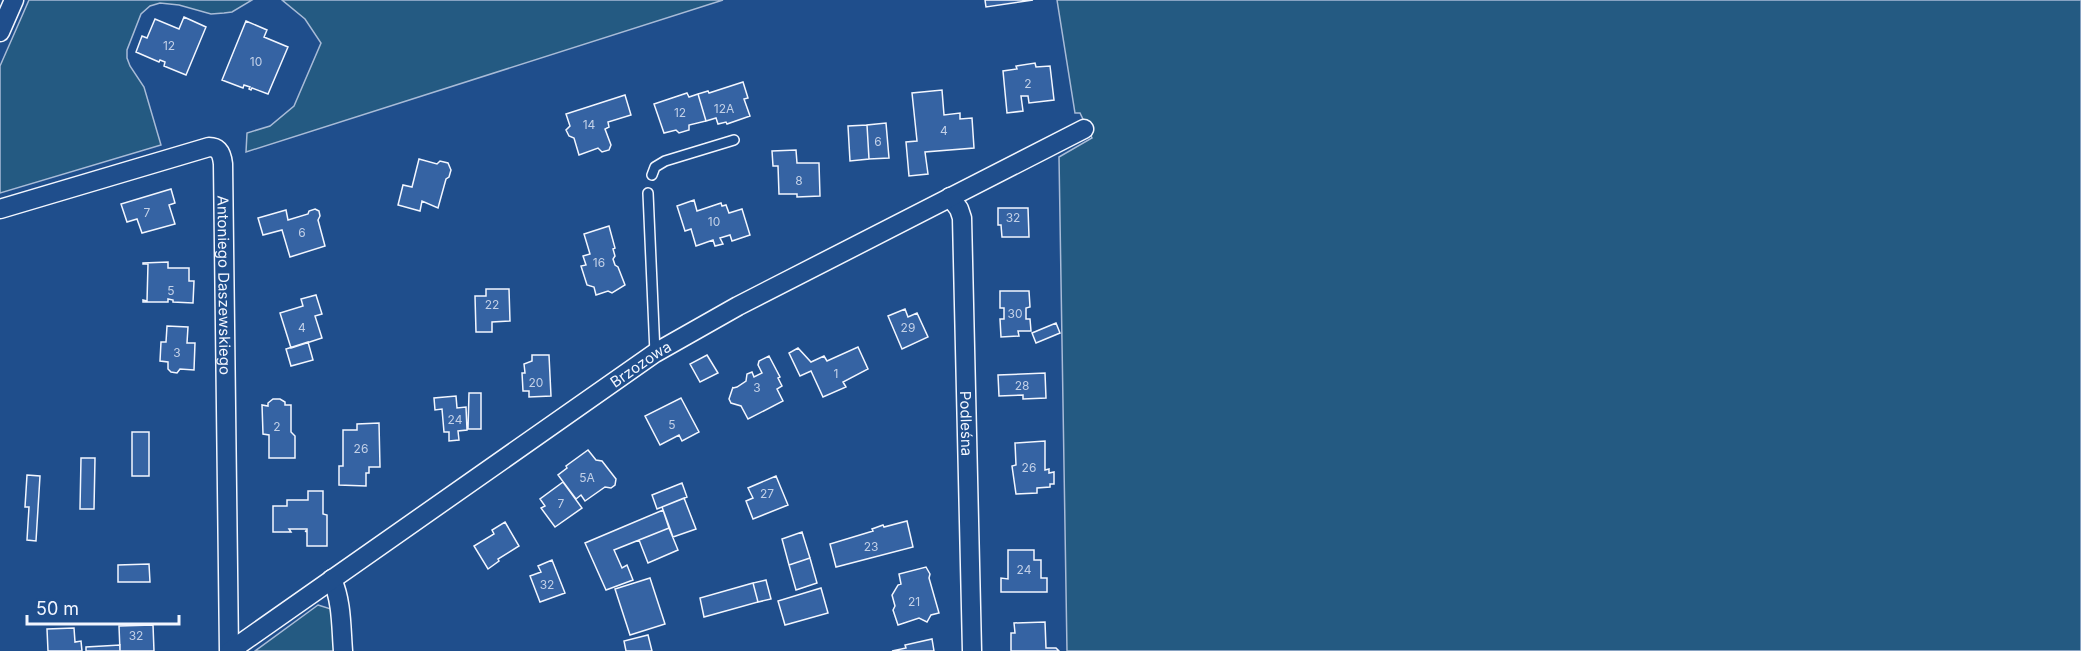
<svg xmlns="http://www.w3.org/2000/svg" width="2081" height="651" viewBox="0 0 2081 651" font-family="Inter,sans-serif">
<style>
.green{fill:#245a82;stroke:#a8bbd7;stroke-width:1.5}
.building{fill:#3563a3;stroke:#f2f6ff;stroke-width:1.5}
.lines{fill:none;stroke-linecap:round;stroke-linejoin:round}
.lane-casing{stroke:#f2f6ff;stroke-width:12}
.street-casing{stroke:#f2f6ff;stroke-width:21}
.lane{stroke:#1f4e8c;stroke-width:9}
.street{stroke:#1f4e8c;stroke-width:18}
.labels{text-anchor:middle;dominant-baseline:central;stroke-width:4.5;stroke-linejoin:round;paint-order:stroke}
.number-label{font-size:12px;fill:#c3d1e8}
.street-label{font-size:15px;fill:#f2f6ff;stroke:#1f4e8c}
</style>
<rect width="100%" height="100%" fill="#1f4e8c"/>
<path class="green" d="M29 0H252L232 12 224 13 211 14 179 5 160 3 150 6 141 14 127 50V58L130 66 144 87 161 145 0 193V66Z
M282 0H723L246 152 247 133 270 126 294 106 321 43 305 19Z
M1057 0H2081V651H1067L1059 157 1092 138 1080 113H1075Z
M318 605 331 609 335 625V651H255Z"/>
<path class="building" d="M985 0H1033L986 7Z
M184 17 206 27 186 75 164 66 165 62 160 60 159 62 136 52 142 36 147 38 155 19 179 29Z
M246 21 267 30 264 37 288 47 268 94 252 88 251 90 249 89 250 87 244 85 243 88 222 80Z
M1035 63 1036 67 1050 66 1054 100 1029 103 1028 96H1021L1023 111 1007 113 1003 71 1017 69 1016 66Z
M743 82 748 98 744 99 750 116 727 124 726 122 718 124 716 118 706 121 698 94 708 91 709 93Z
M942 90 944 115 960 113V119L972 118 974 148 925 152 928 174 909 176 906 142 917 141 912 93Z
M687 93 689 97 698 94 706 121 689 125V130L679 133 676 130 664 133 654 104Z
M625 95 631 115 608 122 609 127 605 129 611 145 609 150 602 152 598 148 579 155 574 138 569 136 566 130 570 126 566 114Z
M886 123 889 158 869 159 867 125Z
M867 125 869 159 850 161 848 126Z
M796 150 797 163H819L820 196 797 197V194H779L778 166H773L772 151Z
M419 159 437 164 440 161 448 163 451 170 449 177 446 179 438 208 422 201 420 211 398 205 403 185 412 187Z
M171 189 175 203 169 205 175 224 142 233 137 219 127 222 121 204Z
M694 200 697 211 721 203 722 206 726 205 729 213 742 209 750 235 732 241 730 235 720 238 723 244 715 246 713 240 696 246 691 229 685 231 677 206Z
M998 208H1028L1029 237H1002L1001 225H998Z
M315 209 319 211 320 216 318 220 325 246 290 257 282 230 263 235 258 218 286 210 288 220 308 214 309 211Z
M609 226 615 248 613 249 615 256 613 259 615 265 618 267 625 285 612 293 608 291 596 295 594 287 587 285 581 266 586 265 583 256 590 254 584 234Z
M168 262V268H189V281H194L193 303 173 302V300L168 299V302H143V300L147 301 148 264H143V263Z
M486 289H509L510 321 492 322V332H476L475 296H486Z
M1000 291H1029L1030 307 1026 308V319H1030L1031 331H1018L1019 336 1001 337 1000 319H1004V308H1000Z
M316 295 322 314 315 316 322 338 291 348 280 313 303 306 301 299Z
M905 309 908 317 917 313 928 337 902 349 888 316Z
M1056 323 1060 333 1036 343 1032 333Z
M167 326 188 327 187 343H195L194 370 180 369 177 373 171 372 168 369V362L160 361 161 342H166Z
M308 342 313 360 291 366 286 349Z
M858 347 868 369 843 382 846 387 823 397 811 371 800 376 789 353 798 348 811 362 824 356 827 361Z
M532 355H549L551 396 529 397V391H523L522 373H525L524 364 532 361Z
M707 355 718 373 700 382 690 364Z
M769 356 780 377 778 378 782 386 777 389 783 401 748 419 741 406 731 403 729 399 733 387V388L737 387 746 381 747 374 752 372 754 377 762 373 758 365 759 361Z
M1045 373 1046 398 1023 399V395L999 396 998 375Z
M469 393H481V429H468Z
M456 396 457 408 466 407 467 430 458 431 459 440 449 441V432H444L442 409 435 410 434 398Z
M681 398 699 432 682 441 679 435 660 445 645 416Z
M273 399H280L285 402V405H291V432L295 436V458H269V435L263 434 262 405 268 406V403Z
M379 423 380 467H369V473H366V486L339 485V466H343V430H357V424Z
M132 432H149V476H132Z
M1045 441V470L1049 469V473L1054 472V484H1050V487L1037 488V493L1016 494 1012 466 1016 465 1015 443Z
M588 450 596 460 602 461 616 479 615 485 611 488 605 487 585 501 581 495 576 499 558 475 567 468 566 466Z
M81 458H95L94 509H80Z
M27 475 40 476 36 541 27 540 29 507H25Z
M776 476 788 505 753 519 746 501 753 498 748 488Z
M563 482 582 508 555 527 541 508 545 506 540 499Z
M682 483 687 497 657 509 652 495Z
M308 491H323V514L327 515V546H307V532L305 531H307V529H289L291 532H273V506H287V500H308Z
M684 498 696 529 673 537 662 507Z
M663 510 669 528 614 550 622 568 627 565 633 580 606 590 585 543Z
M907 521 913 547 836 567 830 544 873 531 872 529 883 525 884 527Z
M505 522 519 546 498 559 499 561 488 569 474 546 494 534 492 530Z
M669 528 678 550 648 563 639 540Z
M802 532 810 558 789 565 782 539Z
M1008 550H1034V560H1041V578H1047V592H1001V578L1008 579Z
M810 558 817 583 796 590 789 565Z
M552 560 565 593 540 602 530 576 541 572 538 566Z
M149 564 150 582H118V565Z
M926 567 930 574 929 578 939 613 931 615 927 622 919 618 898 625 893 610 895 606 892 595 898 585 901 584 899 574Z
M650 578 665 624 630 635 615 589Z
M766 580 771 599 758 602 753 583Z
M753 583 758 602 704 617 700 598Z
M821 588 828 613 785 625 778 601Z
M1045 622 1046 648H1056L1059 651H1011V633H1015L1014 623Z
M153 625 154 651H120L119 626Z
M74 628 75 642 81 641 82 651H48L47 629Z
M648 635 652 651H626L624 641Z
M932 639 934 651H892L906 648 905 645Z
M120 645V651H86V647Z"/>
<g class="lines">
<defs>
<path id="lane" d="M652 175 655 167 665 161 734 140
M648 193 655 353"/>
<g id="street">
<path d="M0 32 14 0"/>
<path id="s1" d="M950 197 959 209 962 218 972 651"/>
<path id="s2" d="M0 209 209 147C220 147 222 155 223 164L229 651"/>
<path d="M332 579C342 602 341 626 343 651"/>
<path id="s3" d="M230 651 655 353 738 306 1084 129"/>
</g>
</defs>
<use href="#lane" class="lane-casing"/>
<use href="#street" class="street-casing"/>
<use href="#lane" class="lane"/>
<use href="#street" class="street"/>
</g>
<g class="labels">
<g class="number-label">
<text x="169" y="45">12</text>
<text x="256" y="61">10</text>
<text x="1028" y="83">2</text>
<text x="724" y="108">12A</text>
<text x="680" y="112">12</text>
<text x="589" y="124">14</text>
<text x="944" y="130">4</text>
<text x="878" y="141">6</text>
<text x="799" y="180">8</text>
<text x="147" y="212">7</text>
<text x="1013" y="217">32</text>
<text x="714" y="221">10</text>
<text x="302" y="232">6</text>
<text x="599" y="262">16</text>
<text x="171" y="290">5</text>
<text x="492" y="304">22</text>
<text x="1015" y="313">30</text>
<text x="302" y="327">4</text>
<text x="908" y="327">29</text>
<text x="177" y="352">3</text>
<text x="836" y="373">1</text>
<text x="536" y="382">20</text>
<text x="1022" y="385">28</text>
<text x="757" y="387">3</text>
<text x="455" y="419">24</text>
<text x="672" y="424">5</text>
<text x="277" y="426">2</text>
<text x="361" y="448">26</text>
<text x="1029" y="467">26</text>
<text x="587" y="477">5A</text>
<text x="767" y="493">27</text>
<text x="561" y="503">7</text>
<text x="871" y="546">23</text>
<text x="1024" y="569">24</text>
<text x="547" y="584">32</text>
<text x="914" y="601">21</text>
<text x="136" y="635">32</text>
</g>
<g class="street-label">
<text stroke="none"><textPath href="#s2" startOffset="364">Antoniego Daszewskiego</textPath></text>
<text stroke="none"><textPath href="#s3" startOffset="501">Brzozowa</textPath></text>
<text stroke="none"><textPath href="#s1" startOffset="230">Podleśna</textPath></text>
</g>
</g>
<path d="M27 615v9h152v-9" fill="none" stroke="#f2f6ff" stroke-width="3"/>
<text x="36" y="615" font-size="18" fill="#f2f6ff" stroke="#1f4e8c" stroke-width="4.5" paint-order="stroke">50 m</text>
</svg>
